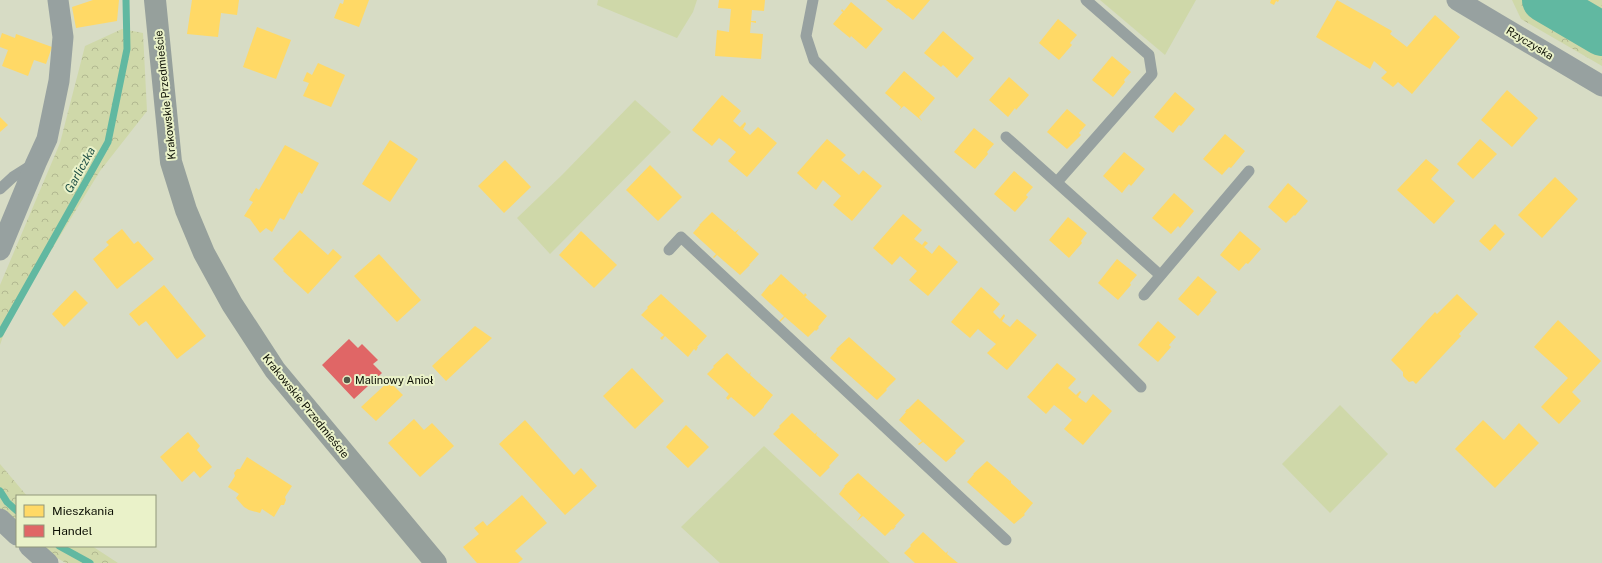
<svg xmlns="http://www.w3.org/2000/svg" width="1602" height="563" viewBox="0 0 1602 563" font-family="'Public Sans',sans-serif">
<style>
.grass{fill:#cfd8a9}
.forest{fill:url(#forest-crowns)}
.homes{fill:#ffd966}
.shops{fill:#e06666}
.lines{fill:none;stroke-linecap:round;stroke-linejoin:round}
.stream{stroke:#61b8a1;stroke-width:7}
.river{stroke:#61b8a1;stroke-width:44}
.lane{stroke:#97a1a0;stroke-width:11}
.street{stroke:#97a1a0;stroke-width:21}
.secondary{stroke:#96a09c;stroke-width:22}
.poi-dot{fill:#535747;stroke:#eaf2c9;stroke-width:1.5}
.labels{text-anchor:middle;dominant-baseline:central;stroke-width:4;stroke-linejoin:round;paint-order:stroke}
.street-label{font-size:11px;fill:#0c0f03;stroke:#eaf2c9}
.poi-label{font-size:11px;fill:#0c0f03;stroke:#eaf2c9;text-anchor:start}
.water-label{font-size:12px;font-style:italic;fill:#1d4e44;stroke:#eaf2c9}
</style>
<defs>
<pattern id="forest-crowns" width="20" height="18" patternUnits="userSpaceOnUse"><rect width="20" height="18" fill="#cfd8a9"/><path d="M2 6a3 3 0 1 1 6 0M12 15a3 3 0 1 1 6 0" fill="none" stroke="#b1b890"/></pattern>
</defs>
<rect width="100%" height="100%" fill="#d7dcc5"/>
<path class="grass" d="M598 0H697L693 12 677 38 597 5Z
M1100 0H1196L1165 55Z
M635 100 671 132 550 254 517 218 562 175Z
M1340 405 1388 454 1330 513 1282 464Z
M764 446 890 563H720L681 527Z"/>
<path class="forest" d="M1512 0H1602V66L1521 19Z
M122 29 143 33 147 111 100 171 9 319 0 345V285L60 143 85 46Z
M0 464 27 496H17V526L7 517 0 508Z
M40 546H92L118 563H66L48 553Z"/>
<path class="homes" d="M93 0H119L117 21 76 28 72 7Z
M192 0H239L237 15 221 13 218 37 187 34Z
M344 0H369L359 27 334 18 340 3 343 4Z
M719 0H765L764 11 752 10 751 21H756V23L751 22 750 33 763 34 761 59 715 56 717 30 729 32 730 20 731 9 718 8Z
M886 0H930L913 20 898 8 897 9Z
M1271 0H1279L1278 2 1276 1 1274 5 1270 3Z
M1337 0 1392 31 1390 34 1407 47 1435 15 1460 37 1412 94 1398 82 1393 87 1381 78 1387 72 1374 61 1370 69 1316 37Z
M851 2 883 29 866 49 851 36 850 38 833 24 843 12 841 11 842 9 844 11Z
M1058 19 1077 35 1070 43 1072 45 1059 60 1039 43Z
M257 27 291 40 276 79 243 67Z
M943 31 974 58 957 78 943 65 941 67 924 53Z
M2 33 15 38 16 34 52 47 46 64 34 60 28 76 2 66 8 50 0 47V39Z
M1112 56 1131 72 1124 80 1125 82 1113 97 1092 80Z
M318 63 345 75 331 107 303 96 309 83 303 81 307 72 312 75Z
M904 71 935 98 919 117 922 121 904 106 899 110 901 107 885 93Z
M1009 77 1029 95 1016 110 1015 108 1008 117 989 100Z
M1507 90 1538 118 1512 147 1481 120Z
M1175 92 1195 109 1181 126 1179 125 1173 133 1154 117Z
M722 95 741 111 733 121 740 127 745 122 746 124 743 129 750 135 758 127 777 143 747 177 728 161 736 152 727 144 719 138 712 146 692 130Z
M1067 109 1086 125 1079 133 1081 135 1067 149 1047 132Z
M0 117 8 125 0 132Z
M974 128 994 144 987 152 988 154 975 169 954 152Z
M1225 134 1245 151 1231 168 1229 167 1222 175 1203 159Z
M827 139 846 155 841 160 850 167 859 175 863 170 882 186 852 221 833 205 841 196 823 180 816 190 797 173Z
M1480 139 1497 154 1473 179 1457 164Z
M390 140 418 159 390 202 362 184Z
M285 145 319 163 302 194 299 192 284 220 280 218 272 232 266 228 260 233 250 219 244 216 253 202 249 200 256 188 259 190Z
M1124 152 1145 169 1131 186 1129 184 1122 193 1103 176Z
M1426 159 1439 170 1431 179 1455 201 1434 224 1397 190Z
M505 160 531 187 504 213 478 186Z
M650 165 682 197 658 221 626 190Z
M1014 171 1033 187 1026 195 1028 197 1015 212 994 194Z
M1555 177 1578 199 1542 238 1518 215Z
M1288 183 1308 201 1295 216 1294 215 1286 223 1268 207Z
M1174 193 1194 211 1180 228 1178 226 1171 234 1152 218Z
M712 212 735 232 739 229 736 233 759 254 749 265H750L740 275 717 255 714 258 713 257 716 254 693 233 700 225H699Z
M903 214 922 230 914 239 922 245 925 241 928 243 924 247 932 254 939 245 958 262 928 296 909 280 917 271 900 256 892 265 873 248Z
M1068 217 1087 233 1081 241 1082 243 1069 258 1049 240Z
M1495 224 1505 234 1490 251 1479 241Z
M122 229 134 244 138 241 154 259 117 289 93 259 109 245 106 242Z
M300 230 328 255 333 249 342 257 308 294 283 271 284 270 273 259Z
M581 231 617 265 594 288 559 255Z
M1240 231 1261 249 1248 264 1246 263 1239 271 1220 255Z
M379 254 421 300 397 322 354 276Z
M1117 259 1137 275 1130 283 1131 285 1118 300 1098 283Z
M781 274 804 295 805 293 807 295 805 297 827 316 818 327 819 328 816 331 815 330 808 337 785 317 780 322 779 321 784 316 761 295 770 284 771 285Z
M1198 276 1217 292 1210 300 1211 301 1198 316 1178 299Z
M164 285 206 336 177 359 146 321 139 326 129 314Z
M981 287 1000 304 993 312 1000 319 1004 314 1005 316 1002 321 1010 327 1017 319 1037 335 1007 370 987 353 996 344 987 337 978 329 970 338 951 322Z
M75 290 88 303 64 327 52 314Z
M661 294 707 336 697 347H698L696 351 694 349 688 357 665 336 662 340 660 338 664 335 641 315 648 308 647 307Z
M1457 294 1478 314 1459 334 1461 336 1416 384 1413 381 1409 382 1403 376V372L1391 360 1435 312 1437 314Z
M1558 320 1601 361 1572 392 1581 401 1559 424 1541 407 1568 378 1534 347Z
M1158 321 1176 337 1169 345 1171 347 1158 362 1138 345Z
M475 326 492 338 446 381 432 366Z
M849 337 896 379 886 389 887 390 877 400 830 358 837 350 836 349Z
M727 353 749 374 751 372 750 375 773 395 764 406V407L754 417 731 397 728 400 726 398 729 394 707 374 714 367 713 366Z
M1057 363 1076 379 1068 388 1076 395 1080 391 1081 392 1078 397 1086 403 1093 394 1112 411 1083 445 1064 429 1072 420 1063 412 1054 405 1046 414 1027 397Z
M632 368 664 401 635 429 603 396Z
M389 381 403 395 376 421 361 407Z
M918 399 965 441 955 451 956 453 946 462 923 442 919 445 918 444 922 441 899 420 906 412H905L907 409H908Z
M792 413 815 434 817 432 816 435 839 455 829 466 830 467 820 477 773 434 780 427 779 426Z
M414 419 424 430 432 423 454 446 420 477 388 443Z
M525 420 574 475 581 468 597 486 565 515 499 444Z
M1483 420 1504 440 1519 423 1539 443 1495 488 1455 449Z
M686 425 709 447 688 468 666 447Z
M188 432 200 446 197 450 212 467 200 478 194 471 182 482 160 457Z
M247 457 292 486 285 497 286 500 284 505H281L274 517 262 509 260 513 249 510 244 507 236 498 239 494 228 487 235 476 234 473 237 469H240Z
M987 461 1010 481 1011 480V483L1033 503 1024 514 1025 515 1014 524 967 482 974 474H973Z
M858 473 905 515 895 526H896L893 530 892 529 885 536 863 516 857 521 861 515 839 494 845 486H844Z
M522 495 547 523 515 551 523 559 518 563H477L463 547 479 534 474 528 483 521 487 526Z
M923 532 946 553 948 551 947 554 958 563H915L904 553 911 546 910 545Z"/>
<path class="shops" d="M349 339 358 348 362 344 378 360 373 364 382 373 354 399 322 365Z"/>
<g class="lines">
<path class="stream" d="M0 334 108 142 127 49 126 0
M0 491 7 502 17 511
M59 546 90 563"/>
<path class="river" d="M1544 0 1602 34"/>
<path class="lane" d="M813 0 806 36 814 60 1141 387
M1006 137 1160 275
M1057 182 1152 74 1149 55 1086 0
M0 189 13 177 32 165
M669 250 681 237 1006 540
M1144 295 1249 171"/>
<path class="street" d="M1457 0 1602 86
M0 250 36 163 47 139 59 81 63 37 58 0
M0 519 17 535
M29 546 48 563"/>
<path class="secondary" d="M155 0 171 162 186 210 204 253 232 304 275 370 436 563"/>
</g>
<circle class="poi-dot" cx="347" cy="380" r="4"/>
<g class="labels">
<g class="street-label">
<text transform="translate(1530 43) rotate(31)">Rzyczyska</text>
<text transform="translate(165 95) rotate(-96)">Krakowskie Przedmieście</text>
<text transform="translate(306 406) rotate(51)">Krakowskie Przedmieście</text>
</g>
<g class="poi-label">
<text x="355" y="380">Malinowy Anioł</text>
</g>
<g class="water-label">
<text transform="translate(80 170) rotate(-61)">Garliczka</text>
</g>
</g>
<rect x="16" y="495" width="140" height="52" fill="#eaf2c9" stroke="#91977a"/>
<rect x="24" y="505" width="20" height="12" fill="#ffd966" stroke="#91977a"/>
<text x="52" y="515" font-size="12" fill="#0c0f03">Mieszkania</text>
<rect x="24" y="525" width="20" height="12" fill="#e06666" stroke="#91977a"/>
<text x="52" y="535" font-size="12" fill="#0c0f03">Handel</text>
</svg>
